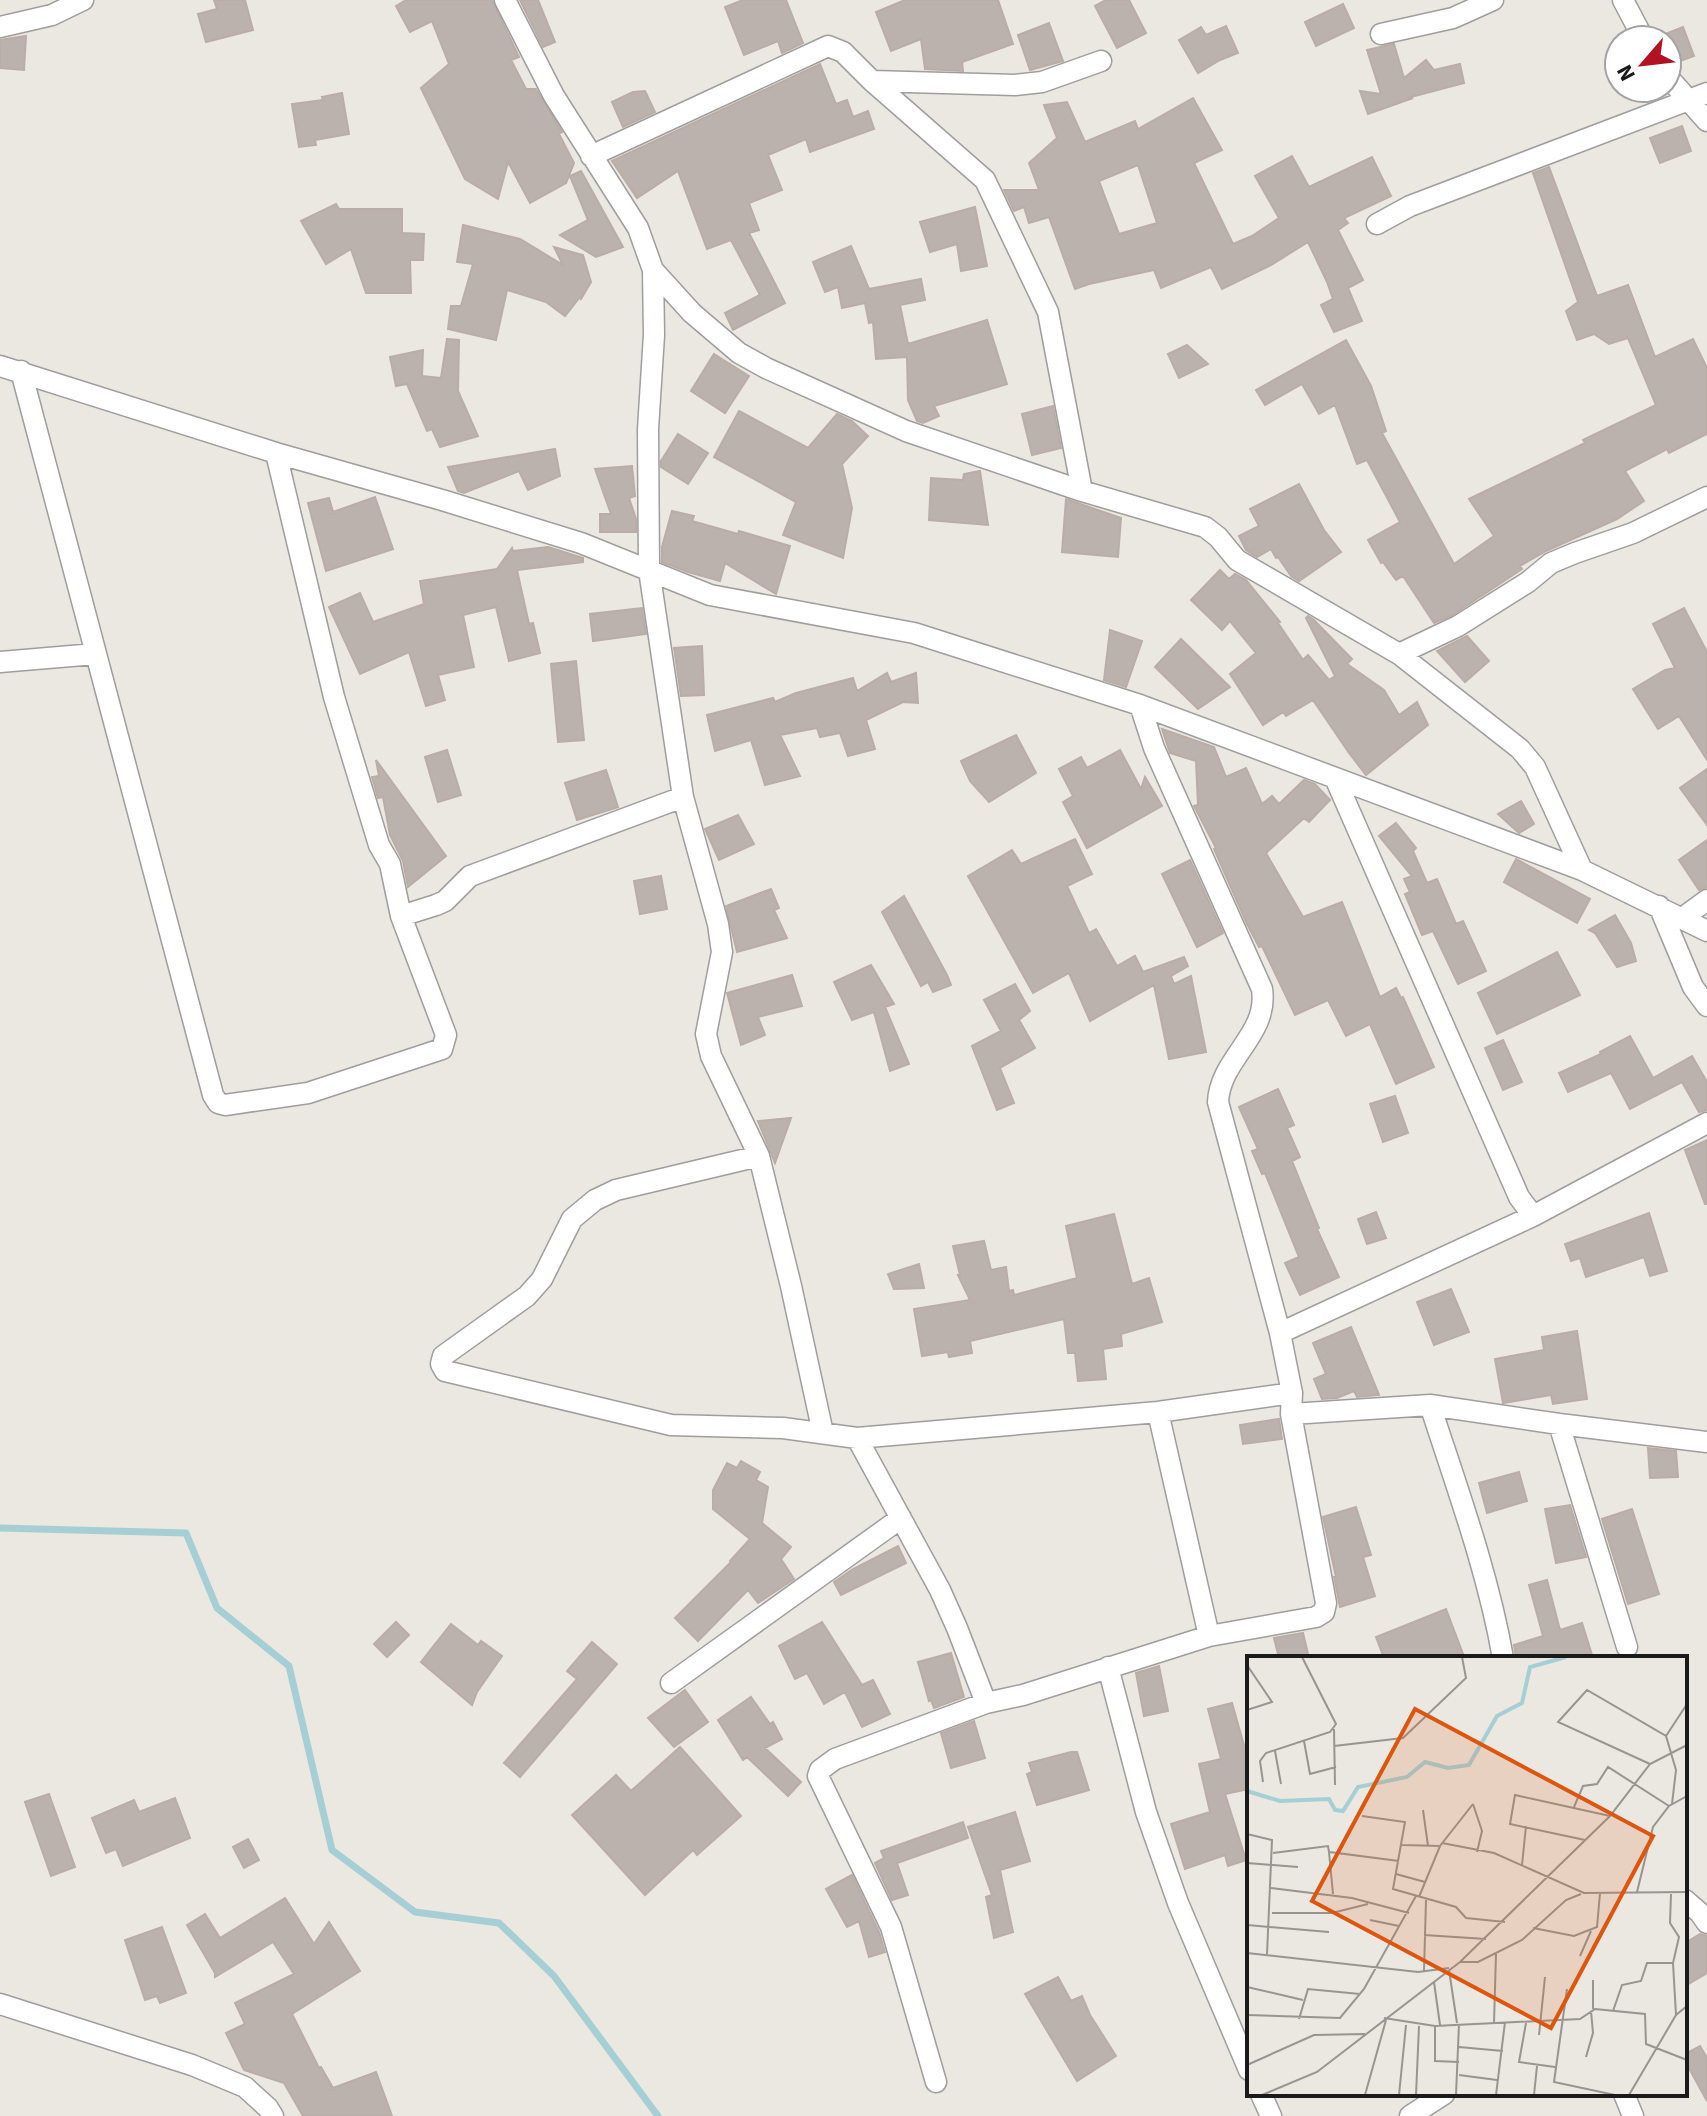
<svg xmlns="http://www.w3.org/2000/svg" width="1707" height="2116" viewBox="0 0 1707 2116" font-family="'Source Sans 3',sans-serif">
<style>
.lines{fill:none;stroke-linecap:round;stroke-linejoin:round}
.stream{stroke:#a5cfd5;stroke-width:7}
.building{fill:#bbb2ae;stroke:#bbaca5;stroke-width:2;fill-rule:evenodd}
.street-casing{stroke:#9e9e9e;stroke-width:23}
.street{stroke:#fff;stroke-width:20}
.inset-river{fill:none;stroke:#a5cfd5;stroke-width:4}
.inset-road{fill:none;stroke:#979591;stroke-width:2}
.view{fill:#de560d;fill-opacity:0.15;stroke:#de560d;stroke-width:4}
.inset-edge{fill:none;stroke:#1a1a1a;stroke-width:4}
</style>
<rect width="100%" height="100%" fill="#ebe7e1"/>
<g class="lines">
<path class="stream" d="M0 1528 186 1533 217 1608 289 1666 332 1850 415 1912 499 1923 554 1976 658 2116"/>
</g>
<path class="building" d="M214 0H245L253 30 206 42 198 14 217 9Z
M406 0H492L519 57 511 60 526 89H536L562 132 559 134 574 163 566 183 530 203 508 162 498 199 465 179 421 88 449 64 432 21 410 32 396 6Z
M520 0H538L555 42 543 47Z
M743 0H786L803 43 782 53 778 41 744 55 725 7Z
M905 0H998L1013 44 962 62 963 71 925 69 921 39 891 51 876 12Z
M1106 0H1129L1146 33 1117 48 1095 6Z
M1343 4 1354 28 1316 46 1305 22Z
M1049 23 1063 61 1030 70 1018 35Z
M1226 26 1238 53 1220 60 1198 73 1179 40 1201 27 1206 35Z
M1683 27 1694 56 1672 64 1667 54V40H1662L1660 36Z
M26 36 24 70 0 68V40Z
M1394 44 1404 78 1426 60 1434 70 1460 64 1464 83 1407 98H1413L1368 114 1360 91 1381 94 1367 50Z
M820 64 836 104 847 100 853 117 868 111 874 129 810 152 806 139 768 155 782 190 749 203 759 230 749 233 785 303 733 330 725 313 760 295 731 240 707 249 678 171 637 198 612 161Z
M645 91 655 112 623 127 612 102 633 92Z
M342 93 349 134 315 140 316 145 299 147 292 104 323 100 322 97Z
M1193 98 1222 150 1194 163 1233 244 1252 236 1279 218 1255 176 1292 156 1309 187 1372 157 1391 196 1344 218 1348 223 1338 230 1363 280 1348 288 1362 321 1334 332 1321 305 1333 299 1327 282 1308 242 1271 265 1222 289 1211 267 1161 288 1154 270 1089 284 1075 289 1049 217 1029 223 1024 207 1014 211 1004 190H1039L1029 163 1057 138 1044 105 1067 102 1085 142 1135 121 1138 129ZM1138 165 1157 223 1119 234 1099 181Z
M1682 126 1691 151 1660 163 1650 138Z
M1549 167 1597 296 1628 285 1655 357 1693 339 1707 368V434L1669 453 1667 449 1625 471 1644 501 1617 519 1546 551 1520 566 1522 569 1498 585 1452 615 1434 623 1403 576 1396 580 1383 562 1381 563 1368 540 1400 522 1367 460 1357 464 1335 405 1319 414 1302 384 1265 405 1256 390 1346 340 1371 386 1386 431 1382 433 1454 564 1494 536 1469 499 1585 443 1583 440 1656 405 1628 338 1609 344 1594 334 1577 340 1566 311 1578 302 1533 173Z
M581 171 623 247 596 257 560 235 588 220 570 176Z
M336 204 339 209H402V233L424 234 423 260H410L411 293H366L351 249 326 264 301 221Z
M975 207 987 266 961 271 957 244 930 252 920 222Z
M463 225 520 239 563 265 554 247 583 255 591 282 581 299 580 297 565 316 546 302 507 290 496 340 448 329 451 306H461L473 264 457 262Z
M851 246 869 289 921 279 925 300 900 305 908 344 987 320 1007 384 934 406 939 416 923 423 917 421 908 400 907 357 876 359 873 322 869 323 865 303 842 308 838 287 825 292 813 262Z
M447 339 459 340 458 391 478 436 440 447 432 429 427 431 407 384 396 386 390 357 423 350 422 376 441 378Z
M1187 345 1208 364 1179 378 1168 354Z
M714 354 749 376 725 413 691 391Z
M1053 406 1061 448 1032 455 1022 414Z
M739 411 808 448 837 414 852 421 868 436 842 464 852 508 843 558 783 535 796 502 714 457Z
M678 434 708 453 688 484 661 467V461Z
M555 449 560 476 528 490 519 471 464 493 458 491 448 467Z
M632 466 635 496 629 498 636 519V532H600V514H611L595 469Z
M980 471 988 525 929 520 931 478 963 480 964 474Z
M1299 484 1324 530 1341 552 1299 581 1291 576 1278 557 1276 558 1271 549 1257 557 1246 550 1239 536 1259 526 1250 509Z
M375 497 393 549 326 571 308 503 329 498 333 512Z
M1066 499 1121 518 1118 557 1062 552Z
M672 511 694 516 692 521 738 534 739 531 790 546 776 594 725 563 720 581 688 572 662 562V547Z
M548 547 583 558V562L517 570 529 624 533 623 540 653 509 661 496 607 463 615 474 667 438 675 445 700 426 706 409 652 360 674 329 607 360 593 373 622 424 604 420 581 497 569 512 548 513 551Z
M1220 570 1229 579 1235 574 1246 580 1280 622 1278 623 1303 660 1308 655 1329 680 1335 676 1306 618 1308 616 1314 620 1352 659 1347 664 1384 690 1399 715 1417 702 1428 725 1366 775 1349 753 1313 700 1286 716 1283 712 1263 725 1230 674 1256 653 1230 621 1222 630 1191 600Z
M642 608 646 634 593 641 590 614Z
M1684 608 1707 652V760L1679 716 1658 729 1633 689 1665 670 1675 668 1653 624Z
M1110 630 1142 641 1126 687 1104 680Z
M1467 636 1489 661 1465 682 1437 651Z
M1181 639 1230 687 1198 709 1155 667Z
M702 646 704 695 681 696 674 648Z
M576 661 584 740 558 742 551 664Z
M887 673 891 682 916 673 918 703 903 702 866 720 875 749 848 756 840 733 820 737 817 728 780 735 800 776 765 785 751 740 715 751 707 715 773 698 775 702 796 693 853 678 857 691Z
M1162 729 1214 747 1226 777 1246 768 1262 804 1272 796 1279 804 1304 780 1315 784 1330 800 1309 822 1304 818 1266 853 1303 917 1342 902 1380 997 1396 988 1401 998 1403 997 1434 1067 1396 1084 1370 1024 1346 1036 1328 1000 1295 1015 1262 946 1259 947 1247 924 1214 849 1216 848 1194 806 1198 805 1196 761 1170 753Z
M1016 735 1036 773 989 802 970 781 961 761Z
M447 750 461 795 438 802 425 757Z
M1120 750 1141 789 1145 777 1162 806 1087 848 1063 802 1073 796 1059 769 1081 757 1087 768Z
M376 760 446 856 408 887 403 861 390 835 383 797 378 798 372 777 379 776Z
M1707 769V825L1680 788Z
M606 770 618 807 577 820 565 783Z
M1521 801 1534 824 1519 833 1498 814Z
M738 815 754 844 719 860 705 829Z
M1396 823 1416 848 1413 851 1427 883 1437 879 1456 924 1463 921 1486 971 1458 984 1433 931 1422 935 1405 894 1410 892 1404 879 1412 876 1379 836Z
M1075 839 1092 874 1067 886 1089 933 1096 929 1117 966 1135 956 1143 972 1184 957 1188 966 1171 976 1174 984 1191 976 1206 1052 1169 1059 1154 985 1090 1021 1069 973 1033 993 968 876 1012 850 1021 864Z
M1707 840V887L1699 890 1679 860Z
M1516 859 1590 899 1577 923 1504 882Z
M1190 860 1223 933 1197 947 1162 874Z
M661 876 667 909 640 914 634 881Z
M771 889 779 908 774 910 787 938 737 952 726 906Z
M904 896 947 975 951 985 933 992 928 982 921 986 882 912Z
M1615 915 1631 943 1636 961 1617 967 1595 933 1589 930Z
M1557 952 1580 995 1497 1034 1478 993Z
M871 965 894 1004 885 1007 909 1064 890 1071 874 1012 852 1020 834 982Z
M792 975 802 1006 758 1017 765 1035 741 1045 727 993Z
M1015 984 1030 1011 1019 1020 1035 1048 1000 1068 1014 1103 997 1110 972 1046 1001 1031 984 1000Z
M1630 1036 1653 1078 1692 1056 1707 1082V1110L1699 1112 1682 1082 1630 1109 1611 1073 1568 1092 1559 1073 1601 1054 1600 1052Z
M1503 1040 1522 1082 1503 1090 1485 1048Z
M1278 1089 1294 1125 1287 1128 1300 1157 1292 1161 1319 1228 1317 1229 1339 1277 1300 1295 1285 1263 1299 1257 1265 1173 1262 1174 1252 1151 1258 1149 1239 1107Z
M1395 1096 1408 1133 1383 1142 1370 1104Z
M791 1118 775 1163 758 1121Z
M1707 1140V1204H1705L1685 1150Z
M1376 1212 1386 1238 1367 1244 1358 1219Z
M1649 1213 1667 1271 1650 1276 1644 1257 1586 1277 1580 1258 1571 1261 1565 1244Z
M1114 1214 1132 1284 1149 1278 1162 1322 1121 1334 1122 1346 1103 1349 1106 1379 1078 1381 1075 1353H1068L1064 1319 970 1341 972 1353 949 1357 948 1352 922 1356 914 1309 970 1300 958 1275H960L953 1246 984 1241 991 1270 1006 1267 1009 1291 1013 1290 1014 1295 1077 1278 1066 1226Z
M919 1264 924 1288 894 1289 888 1274Z
M1451 1289 1469 1332 1434 1345 1417 1302Z
M1351 1327 1379 1395 1357 1397 1354 1391 1337 1398 1322 1399 1314 1379 1326 1374 1313 1343Z
M1577 1331 1587 1399 1553 1404 1551 1395 1503 1403 1495 1359 1544 1350 1542 1337Z
M1279 1419 1282 1439 1243 1444 1240 1425Z
M1648 1448 1676 1451 1678 1477 1650 1478Z
M741 1461 760 1472 756 1480 768 1487 762 1523 791 1547 781 1559 794 1579 758 1603 748 1590 698 1641 675 1618 731 1562 730 1561 750 1539 713 1509V1490L727 1463 737 1468Z
M1519 1472 1527 1501 1487 1513 1479 1483Z
M1570 1505 1586 1557 1556 1563 1545 1509Z
M1356 1507 1371 1555 1363 1557 1375 1596 1340 1607 1334 1577H1336L1323 1517Z
M1632 1509 1659 1594 1628 1604 1602 1519Z
M898 1546 906 1563 841 1595 834 1582 853 1569Z
M1547 1580 1560 1630 1582 1623 1593 1658H1516L1514 1645 1543 1636 1529 1585Z
M1446 1609 1463 1654 1451 1658H1384L1376 1637Z
M396 1622 409 1635 387 1657 374 1644Z
M822 1622 862 1685 873 1680 890 1714 862 1727 845 1692 824 1704 807 1673 795 1679 779 1646Z
M451 1624 478 1645 481 1641 502 1656 477 1692 472 1705 421 1662Z
M1303 1633 1309 1658H1279L1274 1638Z
M592 1642 617 1664 520 1777 504 1763 577 1679 567 1671Z
M951 1653 964 1697 934 1708 931 1700 929 1701 918 1662Z
M1159 1666 1168 1711 1144 1716 1136 1673Z
M685 1690 708 1722 674 1747 648 1718Z
M751 1697 770 1724 773 1722 782 1739 765 1748 801 1782 788 1796 747 1757 743 1760 718 1720Z
M1232 1703 1249 1763V1789L1225 1794 1246 1860 1228 1866 1225 1855 1185 1869 1171 1824 1210 1812 1199 1764 1221 1759 1208 1709Z
M974 1721 985 1758 951 1768 941 1733Z
M680 1747 741 1816 697 1855 693 1850 645 1895 572 1815 616 1775 631 1791Z
M1071 1752H1077L1089 1790 1037 1805 1027 1774 1032 1772 1029 1763Z
M49 1794 75 1867 51 1876 25 1802Z
M175 1798 190 1838 123 1866 116 1849 106 1853 92 1818 134 1800 139 1812Z
M1015 1812 1030 1861 1000 1870 1013 1932 994 1938 986 1897 992 1895 968 1827Z
M963 1822 968 1838 897 1863 908 1895 892 1900 875 1863 884 1858 881 1851Z
M248 1839 259 1860 244 1868 233 1847Z
M852 1875 879 1932 885 1952 869 1957 859 1921 847 1927 826 1889Z
M285 1898 314 1944 329 1922 360 1971 292 2014 319 2068 321 2067 333 2088 376 2072 392 2116H303L284 2083 244 2070 226 2033 245 2024 235 2003 294 1974 273 1942 215 1977V1973L187 1925 205 1914 220 1938Z
M162 1927 186 1993 160 2003 157 1996 145 2000 125 1940Z
M1700 1934 1707 1936V1973L1685 1986V1943Z
M1058 1977 1071 2001 1082 1996 1090 2015 1116 2056 1077 2081 1025 1994Z
M1700 2046 1707 2058V2101L1685 2061V2054Z"/>
<g class="lines">
<defs>
<path id="street" d="M505 0 554 96 638 228 653 270 654 335 648 429 649 570 683 797 718 924 722 952 706 1034 711 1056 759 1156 791 1286 823 1433
M1623 0 1644 40
M0 27 52 15 83 0
M1381 34 1453 18 1493 0
M1667 76 1707 121
M872 81 1015 85 1042 82 1101 61
M591 156 828 46 843 52 872 81 985 180 1048 312 1082 491
M1377 224 1410 206 1707 93
M653 270 692 313 739 353 766 368 906 431 1082 491 1205 527 1218 537 1237 560 1399 654 1520 749 1535 767 1582 870
M0 366 276 453 442 500 581 543 710 595 914 633 1140 705 1582 870 1707 931
M21 371 213 1095 218 1103 225 1105 308 1093 442 1049 446 1035 401 916 390 864 379 845 334 697 276 453
M1399 654 1458 626 1528 582 1551 563 1575 553 1633 533 1707 497
M0 662 95 654
M1335 778 1519 1197 1533 1216
M1659 906 1693 987 1707 1006
M401 916 436 905 445 901 470 876 683 797
M1681 919 1707 900
M759 1156 616 1190 595 1200 572 1219 542 1279 527 1296 443 1356 441 1364 445 1371 671 1425 783 1428 857 1438 1158 1412 1292 1393
M1280 1333 1533 1216 1707 1123
M1430 1405C1457 1488 1488 1572 1503 1658
M1158 1412 1209 1636
M1291 1414 1430 1405 1559 1424 1707 1442
M1559 1424 1627 1647
M857 1438 940 1590 957 1628 986 1703
M1108 1667 1146 1812 1178 1903 1249 2070
M671 1683 901 1518
M1685 1900 1700 1913 1707 1923
M0 2004 192 2065 245 2087 268 2108 273 2116
M936 2082 891 1927 818 1776 820 1770 835 1759 986 1703 1023 1695 1209 1636 1316 1617 1324 1612 1326 1603 1291 1414 1292 1393 1280 1333 1218 1102C1220 1058 1269 1035 1262 989L1154 748 1140 705
M1261 2094 1271 2116
M1624 2094 1633 2116
M1410 2116 1444 2094"/>
</defs>
<use href="#street" class="street-casing"/>
<use href="#street" class="street"/>
</g>
<g transform="translate(1247 1656)">
<rect width="440" height="440" fill="#ebe7e1"/>
<path class="inset-river" d="M0 135 33 145 82 143 88 154 96 155 111 131 160 121 178 106 201 112 222 109 250 60 275 47 283 11 319 1"/>
<path class="inset-road" d="M0 9 25 46 0 54M87 73 88 129M419 80 440 48M57 85 63 118 89 111M87 90 156 82 219 22 215 1M28 95 34 128M403 108 311 66 340 34 419 80 429 114 425 148M16 126 13 105 19 97 83 76 89 68 55 1M226 148 235 175 230 196M327 151 336 130 350 128 361 111 422 150M176 154 181 190M115 160 158 166 146 233 209 251 219 262 258 266M0 178 25 184 20 298M338 184 263 168 268 139 363 160M195 187 247 197 337 237 440 236M155 189 193 190M26 197 81 190 82 196M0 207 51 211M275 209 279 170M149 218 178 226M24 232 105 242 162 257M390 236 406 171 422 150 440 140M86 238 82 196 152 205M424 238 423 267 432 281 426 307 429 359M172 241 193 190 226 148M25 257H85L121 248M123 264 152 270M0 269 82 276M286 272 327 280 350 271 353 237M177 279 239 283M0 297 171 316 202 312M333 300 344 275M213 306H231L275 284 319 244 334 238M202 314 210 367M177 315 179 244M187 326 193 369M0 331 56 344M320 333 307 426 368 439M346 353V324M366 355 375 329 394 325 400 307H426M0 359 93 362 117 333 169 240M137 362 188 370 333 363 348 353 398 358 399 388 440 404M52 363 61 333 113 338M247 367 249 298M279 367 272 406 308 411M188 370V405L212 406M292 379 298 321M212 391 256 395M339 401 346 377 344 355M0 409 67 379 118 378M212 419 250 424M15 439 70 416 213 306 363 160 403 108 440 89M118 439 139 364M152 439 159 369M169 439 172 370M209 439 212 368M249 439 258 366M287 439 290 410M382 439 429 359 440 350"/>
<path class="view" d="M168 53 406 180 304 372 65 245Z"/>
<rect width="440" height="440" class="inset-edge"/>
</g>
<g transform="translate(1643 64) rotate(242)"><circle r="38" fill="#ffffff" stroke="#a3a3a3" stroke-width="2"/>
<path d="M0-6L14 30L0 20L-14 30Z" fill="#b21222"/>
<text y="-12" font-size="22" font-weight="bold" text-anchor="middle" fill="#1a1a1a">N</text>
</g>
</svg>
